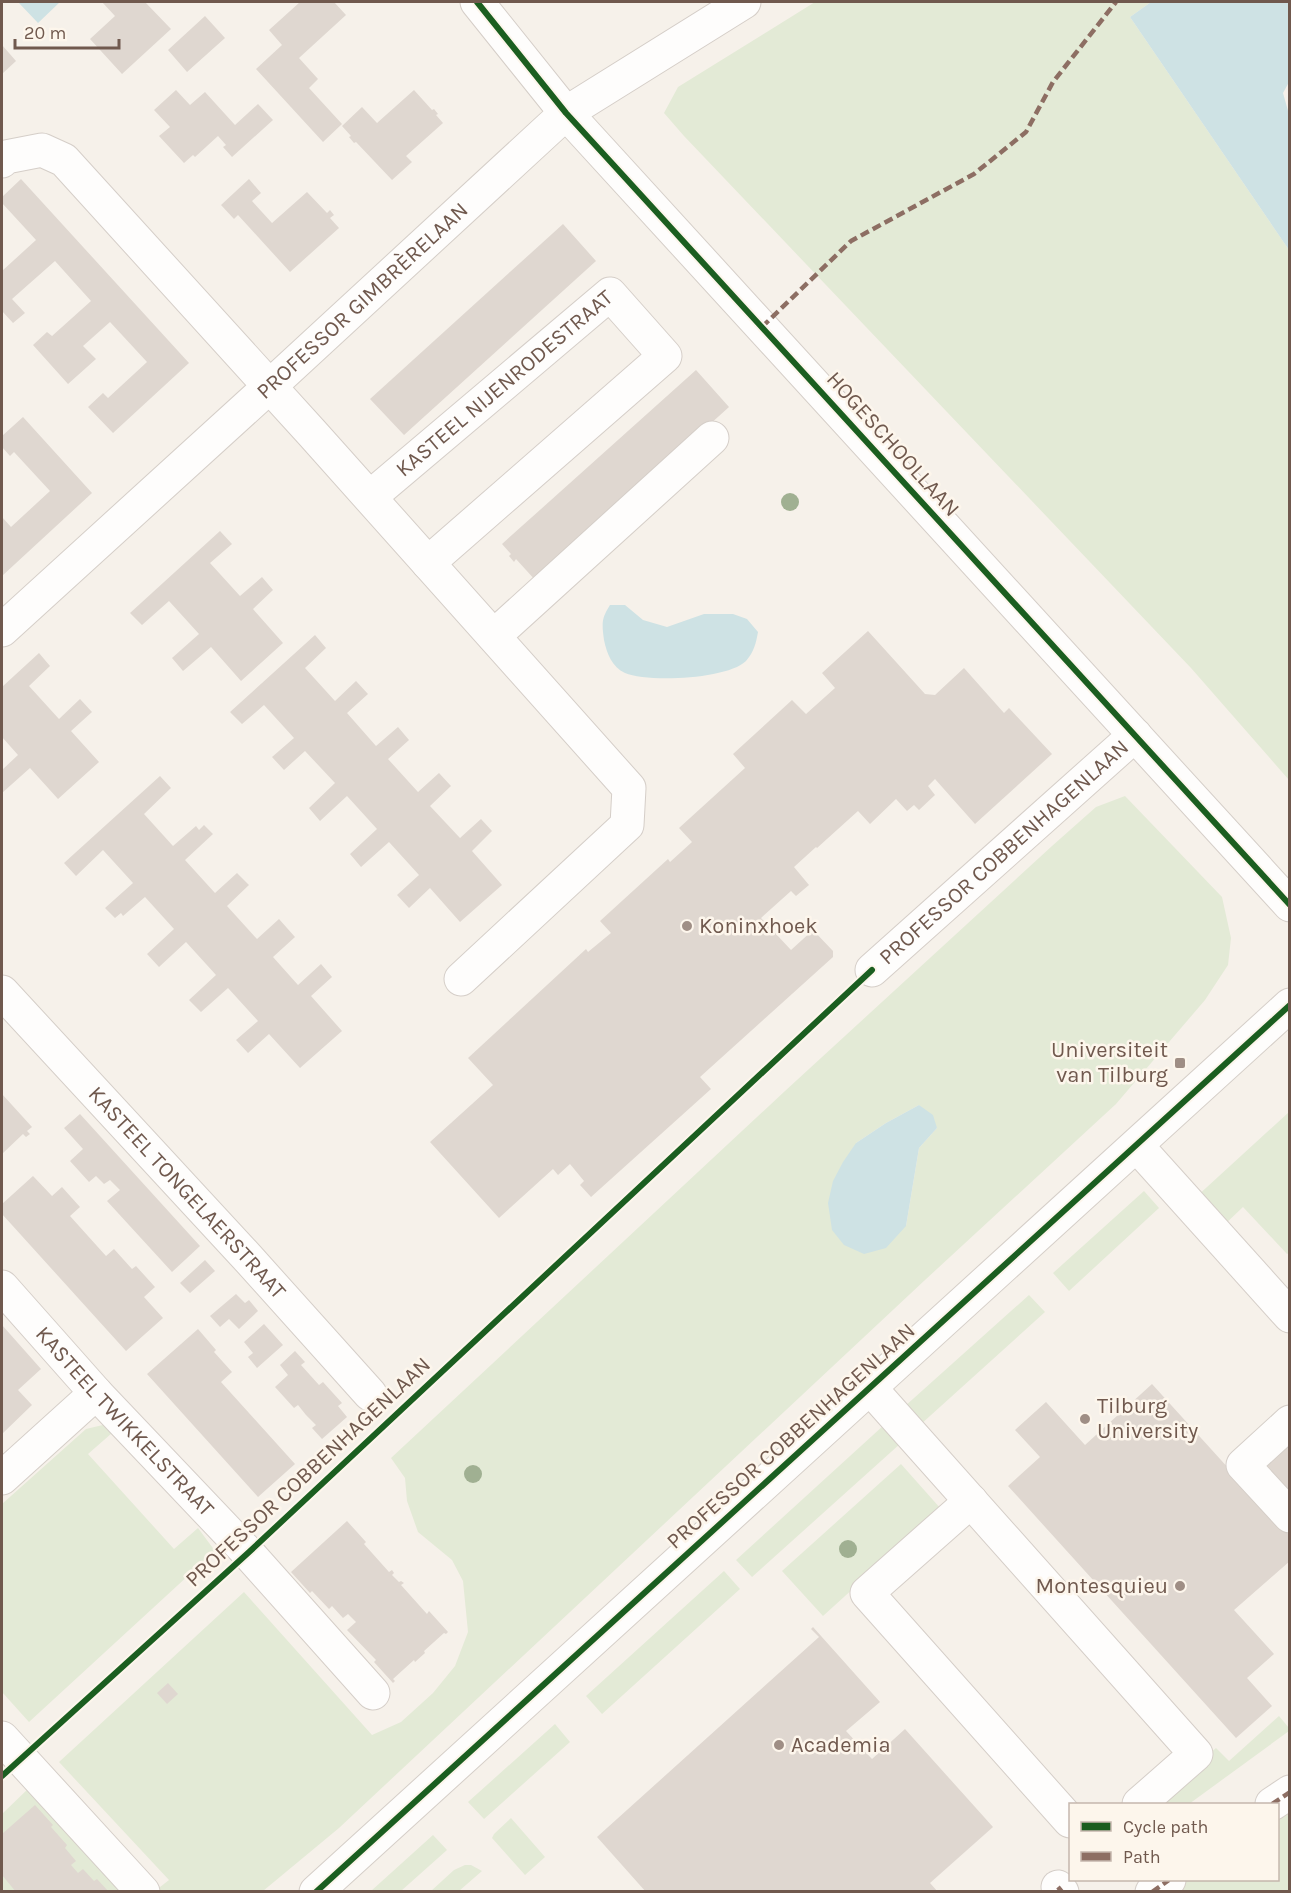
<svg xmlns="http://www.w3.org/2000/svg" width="1291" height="1893" viewBox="0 0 1291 1893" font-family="Karla,sans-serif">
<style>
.green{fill:#e3ead6;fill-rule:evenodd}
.water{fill:#cee2e4}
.building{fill:#dfd7d0}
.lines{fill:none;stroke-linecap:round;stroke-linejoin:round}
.minor-casing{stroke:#d5cec8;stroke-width:35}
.minor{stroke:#fefdfc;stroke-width:33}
.quiet{stroke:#8d6e63;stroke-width:4.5;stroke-dasharray:9 4.5;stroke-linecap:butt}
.cycleway-casing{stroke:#fdf6ec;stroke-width:10}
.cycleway{stroke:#1b5e20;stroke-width:6}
.tree{fill:#a0b092}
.poi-dot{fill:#9f8e85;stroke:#fdf6ec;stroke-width:2}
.labels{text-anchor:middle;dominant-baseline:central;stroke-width:5;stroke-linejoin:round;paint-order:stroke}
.street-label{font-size:22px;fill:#70594e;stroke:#fdf6ec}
.poi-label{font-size:22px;fill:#70594e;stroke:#fdf6ec;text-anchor:start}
</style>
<rect width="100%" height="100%" fill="#f6f1ea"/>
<path class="green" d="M815 2H1151L1130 17 1289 250V780L1191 668 684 136 664 113 678 87Z
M1125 796 1222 897 1231 938 1228 965 1205 1000 1116 1104 925 1280 339 1828 263 1891H155L169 1880 59 1762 244 1592 372 1735 401 1722 433 1693 455 1666 468 1632 463 1581 452 1560 418 1532 407 1501 405 1478 391 1458 785 1091 1052 846 1096 807ZM919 1105 937 1128 919 1148 906 1226 856 1143 886 1123Z
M1289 1112V1253L1287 1254 1243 1207 1222 1227 1195 1198Z
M1144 1191 1159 1208 1069 1291 1053 1273Z
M1029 1295 1045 1312 920 1425 904 1407Z
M107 1424 112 1433 88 1454 174 1549 198 1528 215 1551 29 1722 2 1692V1504L86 1429Z
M884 1425 901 1443 752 1577 736 1560Z
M901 1464 941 1509 823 1616 782 1571Z
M724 1571 740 1589 602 1714 586 1696Z
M1279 1716 1289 1728V1731L1189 1804H1151L1216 1748 1229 1761Z
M555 1724 570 1742 484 1819 468 1802Z
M30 1787 122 1892H2V1814Z
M1289 1805V1891L1169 1892 1186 1880H1278V1814Z
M511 1818 545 1857 525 1875 492 1838 494 1834Z
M433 1835 447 1850 401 1891H371Z
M465 1865H471L482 1871 459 1891H431L454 1870Z"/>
<path class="water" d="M18 2H60L38 23Z
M1151 2H1289V82L1283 93 1290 118 1289 250 1130 17Z
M610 605H625L643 620 667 627 704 614H733L747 619 758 632C756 643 754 652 746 661 728 679 648 683 625 673 612 667 607 654 604 640 602 624 601 619 610 605Z
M919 1105 933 1115 937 1128 919 1148 906 1226 886 1248 864 1254 844 1245 832 1230 828 1203 833 1181 843 1162 856 1143 886 1123Z"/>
<path class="building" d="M102 2H145L171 29 122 74 90 39 115 16Z
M300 2H334L346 15 299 58 318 79 309 88 342 124 323 142 256 69 282 45 269 30Z
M205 16 225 38 187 72 168 50Z
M2 45 16 61 2 74Z
M176 90 190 105 205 92 235 125 258 104 273 120 232 157 223 147 226 145 218 136 195 157 193 155 184 163 159 136 170 127 154 110Z
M414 90 432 110 434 109 438 114 436 115 443 123 406 156 412 162 392 180 356 142 354 143 349 137 351 136 342 126 362 107 377 123Z
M21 179 189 363 113 433 88 407 103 393 108 398 147 362 110 322 83 346 96 359 68 384 33 345 47 332 52 336 91 301 55 261 12 299 25 313 13 323 2 311V271L36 240 2 203V197Z
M249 179 261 193 252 201 272 223 307 192 327 213 330 210 334 215 330 218 339 228 290 272 238 215 234 219 221 205Z
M563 224 596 261 404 435 370 399Z
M696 370 729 407 536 581 516 559 514 562 509 556 511 554 502 544Z
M23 417 92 493 2 576V517L11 527 50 491 14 452 10 456 2 447V436Z
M220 531 232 544 210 563 240 596 262 577 273 590 253 609 283 643 241 681 211 647 183 671 172 658 199 634 169 601 142 625 130 613Z
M868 631 925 694 935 695 964 668 1004 713 1009 708 1052 754 975 824 935 779 928 786 935 795 919 810 914 805 907 811 896 799 870 824 858 811 817 848 816 847 794 867 809 885 796 896 791 891 761 918 791 950 813 930 833 951V957L700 1077 711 1089 591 1197 580 1185 584 1181 570 1164 558 1175 553 1169 499 1218 430 1142 493 1085 468 1058 586 949 588 952 611 933 600 921 668 859 670 862 692 842 679 828 745 768 733 754 792 700 806 714 835 688 822 673Z
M315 635 326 648 305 668 335 701 356 681 368 694 347 713 376 746 398 727 409 740 388 759 418 792 439 773 451 786 430 806 460 838 481 819 492 831 472 851 502 885 460 922 430 888 409 908 397 895 419 875 389 842 361 867 350 854 377 829 347 796 320 821 309 808 335 783 305 751 284 770 272 757 294 738 264 705 242 724 230 712Z
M39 653 50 666 29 686 59 719 80 699 92 712 71 731 99 762 58 799 30 768 2 793V770L18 755 2 737V687Z
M160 776 171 788 144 814 173 846 196 826 199 830 204 825 213 834 185 860 215 893 237 873 249 885 227 906 257 939 279 919 295 937 273 957 298 985 321 964 332 977 311 996 342 1031 300 1068 269 1034 248 1053 236 1040 258 1021 228 988 201 1012 189 1000 216 975 186 942 159 967 147 954 174 929 145 897 123 916 121 913 115 918 105 908 133 883 103 850 76 876 64 863Z
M2 1094 32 1127 27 1131 30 1134 26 1137 23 1134 2 1154Z
M80 1114 200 1246 172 1272 107 1201 120 1190 110 1180 104 1184 96 1176 89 1182 70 1161 83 1149 64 1128Z
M33 1176 52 1196 62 1187 80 1207 70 1216 106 1256 114 1249 132 1269 136 1266 155 1287 144 1297 163 1318 126 1351 2 1214V1204Z
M205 1260 215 1271 190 1293 180 1283Z
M236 1294 245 1303 249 1300 258 1311 239 1329 229 1319 220 1327 210 1316Z
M264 1324 283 1345 257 1368 248 1357 253 1353 244 1342Z
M2 1325 41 1369 18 1390 32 1405 2 1434Z
M198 1329 216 1350 214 1352 232 1372 221 1382 295 1464 258 1497 147 1374Z
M295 1351 305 1362 301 1365 319 1385 323 1382 342 1403 338 1406 347 1417 322 1439 312 1428 316 1425 306 1415 298 1405 294 1408 275 1387 288 1375 280 1365Z
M1152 1384 1290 1536V1561L1234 1610 1274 1654 1247 1678 1272 1706 1236 1738 1008 1486 1040 1457 1015 1430 1046 1402 1085 1445Z
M1290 1443V1491L1266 1465Z
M347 1521 366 1542 364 1544 389 1572 392 1570 394 1573 392 1575 399 1582 401 1581 404 1583 401 1585 427 1614 429 1611 448 1632 446 1634 444 1633 424 1651 425 1653 415 1662 414 1660 393 1679 395 1681 393 1683 374 1662 376 1660 347 1630 356 1622 348 1614 343 1618 332 1606 329 1609 312 1591 310 1593 291 1572Z
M813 1627 880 1702 846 1731 872 1759 905 1729 993 1827 930 1883 938 1892H646L597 1837 819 1637 811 1629Z
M168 1683 178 1694 167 1704 157 1693Z
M35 1805 53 1825 51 1827 67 1845 65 1848 76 1861 71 1865 78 1873 83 1869 94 1881 97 1879 109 1892H16L2 1875V1834Z"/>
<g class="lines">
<defs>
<g id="minor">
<path d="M477 2 566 113 1290 905"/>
<path d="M2 161 6 157 42 150 64 160 312 433 629 788 627 825 461 979"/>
<path id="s1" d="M370 497 610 294 665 356 428 563"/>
<path id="s2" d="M2 630 270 386 566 113 744 2"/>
<path d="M494 636 712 438"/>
<path id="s3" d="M872 970 1135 735"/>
<path id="s4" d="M2 992 246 1256 370 1394"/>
<path d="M1137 1146 1290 1316"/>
<path id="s5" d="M2 1287 96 1393 248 1553 373 1693"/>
<path d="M870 1388 1196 1754 1139 1804"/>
<path d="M1290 1422 1243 1465 1290 1516"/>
<path d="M2 1478 96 1393"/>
<path d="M971 1501 867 1593 1070 1821"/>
<path d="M2 1738 143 1892"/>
<path d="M1272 1804 1290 1792"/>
<path d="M1058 1887 1062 1892"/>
<path d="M316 1892 1290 1005"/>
<path d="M1152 1892 1169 1880"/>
</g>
</defs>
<use href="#minor" class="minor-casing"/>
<use href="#minor" class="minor"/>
<path class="quiet" d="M762 327 851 241 974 174 1026 132 1053 82 1116 2
M1272 1804 1290 1792
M1058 1887 1062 1892
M1152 1892 1169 1880"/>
<defs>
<path id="cycleway" d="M477 2 566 113 1290 905
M2 1776 248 1553 872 970
M316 1892 1290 1005"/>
</defs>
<use href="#cycleway" class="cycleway-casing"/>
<use href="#cycleway" class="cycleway"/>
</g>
<g class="tree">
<circle cx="790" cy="502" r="9"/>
<circle cx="473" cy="1474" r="9"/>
<circle cx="848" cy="1549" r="9"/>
</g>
<g class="poi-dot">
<circle cx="687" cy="926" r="6"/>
<rect x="1174" y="1057" width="12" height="12" rx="3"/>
<circle cx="1085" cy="1419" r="6"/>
<circle cx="1180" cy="1586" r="6"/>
<circle cx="779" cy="1745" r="6"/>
</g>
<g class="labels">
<g class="street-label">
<text stroke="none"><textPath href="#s2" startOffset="488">PROFESSOR GIMBRÈRELAAN</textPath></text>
<text stroke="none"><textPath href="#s1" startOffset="176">KASTEEL NIJENRODESTRAAT</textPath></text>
<text transform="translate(893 444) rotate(48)">HOGESCHOOLLAAN</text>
<text stroke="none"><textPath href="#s3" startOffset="177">PROFESSOR COBBENHAGENLAAN</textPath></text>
<text stroke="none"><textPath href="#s4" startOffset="273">KASTEEL TONGELAERSTRAAT</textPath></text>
<text stroke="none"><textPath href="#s5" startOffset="182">KASTEEL TWIKKELSTRAAT</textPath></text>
<text transform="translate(791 1436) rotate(-42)">PROFESSOR COBBENHAGENLAAN</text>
<text transform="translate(308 1472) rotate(-43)">PROFESSOR COBBENHAGENLAAN</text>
</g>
<g class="poi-label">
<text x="699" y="926">Koninxhoek</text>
<text x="1168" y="1050" text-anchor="end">Universiteit<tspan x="1168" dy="25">van Tilburg</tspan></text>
<text x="1097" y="1406">Tilburg<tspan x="1097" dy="25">University</tspan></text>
<text x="1168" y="1586" text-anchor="end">Montesquieu</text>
<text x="791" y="1745">Academia</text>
</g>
</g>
<rect width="1291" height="1893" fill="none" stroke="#70594e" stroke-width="6"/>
<rect x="1069" y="1803" width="210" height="78" fill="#fdf6ec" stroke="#c5b7ad" stroke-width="1.5"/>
<rect x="1081" y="1822" width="30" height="9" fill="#1b5e20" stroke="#c5b7ad" stroke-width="1.5"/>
<text x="1123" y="1833" font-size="18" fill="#70594e">Cycle path</text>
<rect x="1081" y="1852" width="30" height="9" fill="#8d6e63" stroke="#c5b7ad" stroke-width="1.5"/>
<text x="1123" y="1863" font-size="18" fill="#70594e">Path</text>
<path d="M15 39v9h104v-9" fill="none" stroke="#70594e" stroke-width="3"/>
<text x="24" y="39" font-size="18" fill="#70594e" stroke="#fdf6ec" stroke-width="4.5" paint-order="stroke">20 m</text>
</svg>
